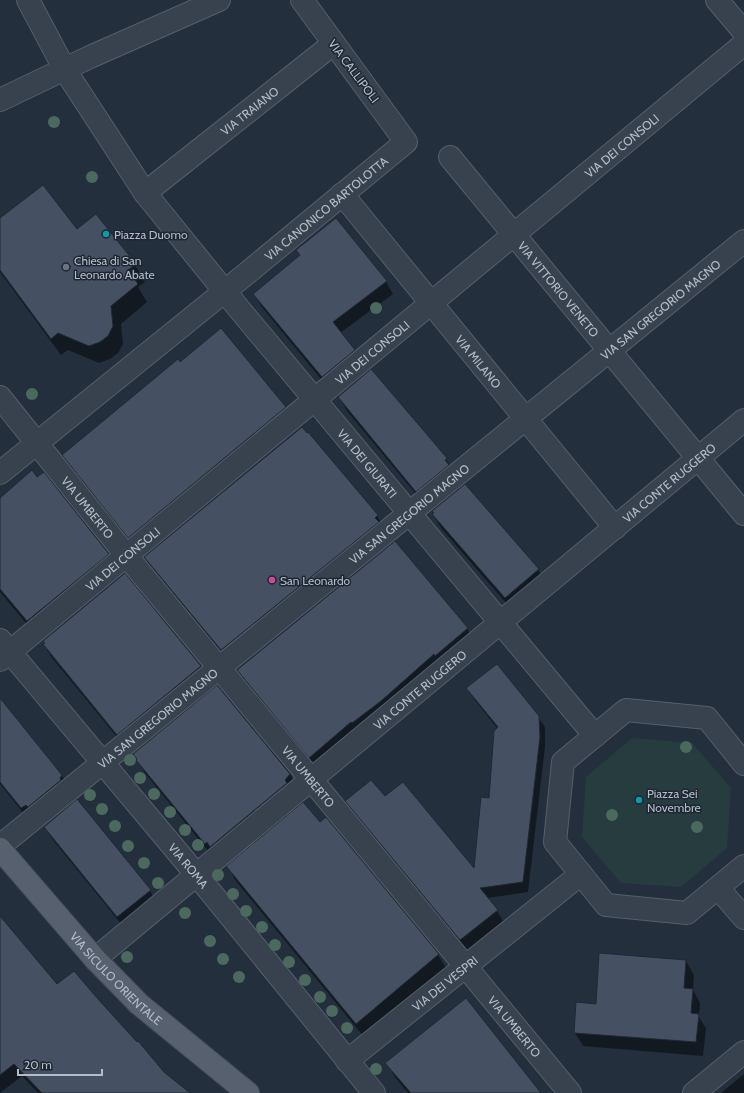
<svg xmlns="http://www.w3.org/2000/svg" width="744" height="1093" viewBox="0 0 744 1093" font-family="Cabin,sans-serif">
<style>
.green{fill:#263c3f}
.shadow{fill:#0007;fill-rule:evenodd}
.building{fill:#455162;stroke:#1f2835}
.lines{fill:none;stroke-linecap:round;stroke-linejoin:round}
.minor-casing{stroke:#565f6c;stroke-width:24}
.tertiary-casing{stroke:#565f6c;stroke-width:24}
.primary-casing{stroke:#414a57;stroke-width:24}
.minor{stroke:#38414e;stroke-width:22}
.tertiary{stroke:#38414e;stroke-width:22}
.primary{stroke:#56606e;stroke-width:22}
.tree{fill:#4b6a5d}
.culture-dot{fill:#0f9aa8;stroke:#1d2633;stroke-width:1.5}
.worship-dot{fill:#6b7280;stroke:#1d2633;stroke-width:1.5}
.hotel-dot{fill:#d1479c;stroke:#1d2633;stroke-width:1.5}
.labels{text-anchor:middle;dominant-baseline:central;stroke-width:3;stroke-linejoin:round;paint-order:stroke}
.street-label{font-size:12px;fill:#b4bcc9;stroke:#1d2633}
.poi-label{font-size:12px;fill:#b4bcc9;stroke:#1d2633;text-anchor:start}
</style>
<rect width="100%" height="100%" fill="#242f3e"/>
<path class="green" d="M632 738 692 743 731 788 727 848 681 887 621 883 582 837 586 777Z"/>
<path class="shadow" d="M0 219 77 230 135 265 145 282 138 287 147 302 121 324 123 344 118 353 110 359 99 363 68 350 61 355 0 272Z
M300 256 386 282 393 294 340 333 355 350 361 362 329 389 261 306 254 294Z
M180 363 285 408 292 420 136 549 71 468 64 455Z
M339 397 446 459 454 473 425 505 347 411Z
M308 433 377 516 385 530 229 663 153 571 145 557Z
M465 485 538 570 546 583 513 611 441 528 433 514Z
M0 499 108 554 116 568 35 634 0 592Z
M395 542 467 629 475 641 317 770 245 682 238 670Z
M125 574 201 667 208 680 126 748 52 658 44 644ZM50 651 121 738 120 739 52 656Z
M217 687 290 775 298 788 213 857 145 773 137 760Z
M468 689 538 717 545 727V747L528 892 487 898 497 911 503 921 467 950 353 812 347 802 385 798 474 870 490 799 497 728 474 699Z
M0 700 62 776 69 788 29 820 0 784Z
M326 819 438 955 446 968 364 1037 235 880 228 866 320 824Z
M45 827 150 891 158 904 126 930 53 840Z
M0 916 57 985 188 1093H38L22 1076 0 1093Z
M686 961 694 975 693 990 700 1003 699 1017 706 1028 703 1056 583 1046 575 1033 596 1005Z
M387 1063 540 1093H408L395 1077Z
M744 1074V1093H721Z"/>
<path class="building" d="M43 185 77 229 96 214 136 264 128 270 138 284 111 306 113 326 108 336 100 342 89 346 58 333 51 339 0 270V218Z
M336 218 387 281 333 322 355 350 322 377 253 294 300 255 296 250Z
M221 328 286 407 128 538 62 455 178 359 180 362Z
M371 369 447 458 445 460 449 465 416 492 338 397Z
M302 427 307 433 308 432 378 515 375 518 379 522 221 650 144 557Z
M32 470 37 477 44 472 109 554 27 621 0 589V498Z
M465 484 539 569 505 598 432 514 434 513 432 511Z
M395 541 468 628 435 656 434 654 381 701 352 723 351 722 309 758 237 670Z
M125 573 201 666 117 735 43 644 45 643 43 641Z
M497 664 539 716 540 737 523 882 480 888 498 910 460 940 345 801 371 780 385 796 403 782 474 868 481 797 489 798 494 731 498 727 466 688Z
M217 685 290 774 285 780 287 783 210 847 207 842 205 844 136 760 137 759 133 754Z
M0 698 62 775 60 778 61 780 28 807 26 805 21 808 0 782Z
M77 799 151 890 117 917 44 827Z
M303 802 320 822 326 817 439 954 356 1024 226 866Z
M0 916 57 984 74 971 98 999 137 1042 138 1041 164 1072 190 1093H42L14 1064 0 1075Z
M599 953 686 960 684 988 693 989 691 1013 699 1014 696 1042 574 1033 576 1002 596 1004Z
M466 998 541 1093H411L385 1063Z"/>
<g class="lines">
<defs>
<g id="minor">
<path id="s1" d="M28 0 65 70 145 193 235 304 595 736"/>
<path d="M717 0 744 32"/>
<path d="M0 100 90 57 219 0"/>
<path id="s2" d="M450 157 744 514"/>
<path id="s3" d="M145 193 333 44"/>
<path id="s4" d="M342 194 615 528"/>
<path id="s5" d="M0 397 126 555 570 1093"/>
<path id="s6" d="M0 473 246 274 406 142 302 0"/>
<path id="s7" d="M0 660 744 44"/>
<path id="s8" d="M0 846 744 241"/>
<path id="s9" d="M95 959 744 420"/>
<path d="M694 1093 744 1052"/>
</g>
<g id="tertiary">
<path id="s10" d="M0 640 196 874 374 1093"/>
<path d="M744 764 707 718 626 710 563 762 555 842 606 905 687 913 744 866"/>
<path d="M718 888 744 918"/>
<path id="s11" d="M347 1061 581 874"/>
</g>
<g id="primary">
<path id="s12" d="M0 849 95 959 139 1004 248 1093"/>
</g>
</defs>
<use href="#minor" class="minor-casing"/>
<use href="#tertiary" class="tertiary-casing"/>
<use href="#primary" class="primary-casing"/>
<use href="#minor" class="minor"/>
<use href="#tertiary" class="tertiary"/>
<use href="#primary" class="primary"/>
</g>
<g class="tree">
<circle cx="54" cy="122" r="6"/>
<circle cx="92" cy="177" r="6"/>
<circle cx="376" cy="308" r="6"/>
<circle cx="32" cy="394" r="6"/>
<circle cx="686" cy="747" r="6"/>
<circle cx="130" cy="760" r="6"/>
<circle cx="140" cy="778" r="6"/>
<circle cx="154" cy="794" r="6"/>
<circle cx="90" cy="795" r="6"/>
<circle cx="102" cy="809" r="6"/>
<circle cx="170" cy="812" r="6"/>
<circle cx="612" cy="815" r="6"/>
<circle cx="115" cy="826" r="6"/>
<circle cx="697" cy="827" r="6"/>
<circle cx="185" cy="830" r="6"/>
<circle cx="198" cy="845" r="6"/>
<circle cx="128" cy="846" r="6"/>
<circle cx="144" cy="863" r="6"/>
<circle cx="218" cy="875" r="6"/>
<circle cx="158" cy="883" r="6"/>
<circle cx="233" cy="894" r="6"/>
<circle cx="246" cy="911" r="6"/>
<circle cx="185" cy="913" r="6"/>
<circle cx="262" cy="927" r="6"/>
<circle cx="210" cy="941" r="6"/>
<circle cx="275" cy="945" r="6"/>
<circle cx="127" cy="957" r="6"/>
<circle cx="223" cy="959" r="6"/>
<circle cx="289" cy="962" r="6"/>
<circle cx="239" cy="977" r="6"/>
<circle cx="305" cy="980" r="6"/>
<circle cx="320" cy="997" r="6"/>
<circle cx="332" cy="1011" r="6"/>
<circle cx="347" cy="1028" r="6"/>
<circle cx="376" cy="1069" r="6"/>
</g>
<g class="culture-dot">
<circle cx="106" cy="234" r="4"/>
<circle cx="639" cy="800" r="4"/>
</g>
<circle class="worship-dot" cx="66" cy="267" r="4"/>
<circle class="hotel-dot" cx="272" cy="580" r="4"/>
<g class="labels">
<g class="street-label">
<text transform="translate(354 71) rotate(53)">VIA CALLIPOLI</text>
<text stroke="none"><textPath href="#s3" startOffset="133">VIA TRAIANO</textPath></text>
<text stroke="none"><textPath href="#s7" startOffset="807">VIA DEI CONSOLI</textPath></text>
<text stroke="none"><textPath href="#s6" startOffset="420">VIA CANONICO BARTOLOTTA</textPath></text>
<text stroke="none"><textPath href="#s2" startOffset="171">VIA VITTORIO VENETO</textPath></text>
<text stroke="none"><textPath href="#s8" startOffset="851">VIA SAN GREGORIO MAGNO</textPath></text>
<text stroke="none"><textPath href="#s7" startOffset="483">VIA DEI CONSOLI</textPath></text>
<text stroke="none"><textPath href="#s4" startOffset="216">VIA MILANO</textPath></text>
<text stroke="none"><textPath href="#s1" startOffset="576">VIA DEI GIURATI</textPath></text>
<text stroke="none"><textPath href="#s9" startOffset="746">VIA CONTE RUGGERO</textPath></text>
<text stroke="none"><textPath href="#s5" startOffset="141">VIA UMBERTO</textPath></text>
<text stroke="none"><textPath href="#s8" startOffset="527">VIA SAN GREGORIO MAGNO</textPath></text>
<text stroke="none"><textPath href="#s7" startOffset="159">VIA DEI CONSOLI</textPath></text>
<text stroke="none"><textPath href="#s9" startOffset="422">VIA CONTE RUGGERO</textPath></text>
<text stroke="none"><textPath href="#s8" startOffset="203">VIA SAN GREGORIO MAGNO</textPath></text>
<text stroke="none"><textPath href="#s5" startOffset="489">VIA UMBERTO</textPath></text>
<text stroke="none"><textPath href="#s10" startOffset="294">VIA ROMA</textPath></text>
<text stroke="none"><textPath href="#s12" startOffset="174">VIA SICULO ORIENTALE</textPath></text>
<text stroke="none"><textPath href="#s11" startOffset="125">VIA DEI VESPRI</textPath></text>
<text stroke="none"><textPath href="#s5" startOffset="813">VIA UMBERTO</textPath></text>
</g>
<g class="poi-label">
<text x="114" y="234">Piazza Duomo</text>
<text x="74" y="260">Chiesa di San<tspan x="74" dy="14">Leonardo Abate</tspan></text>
<text x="280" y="580">San Leonardo</text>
<text x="647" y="793">Piazza Sei<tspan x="647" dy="14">Novembre</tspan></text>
</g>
</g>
<path d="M18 1069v6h84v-6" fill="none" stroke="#b4bcc9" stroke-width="2"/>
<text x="24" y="1069" font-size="12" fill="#b4bcc9" stroke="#1d2633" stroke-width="3" paint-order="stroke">20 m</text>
</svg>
